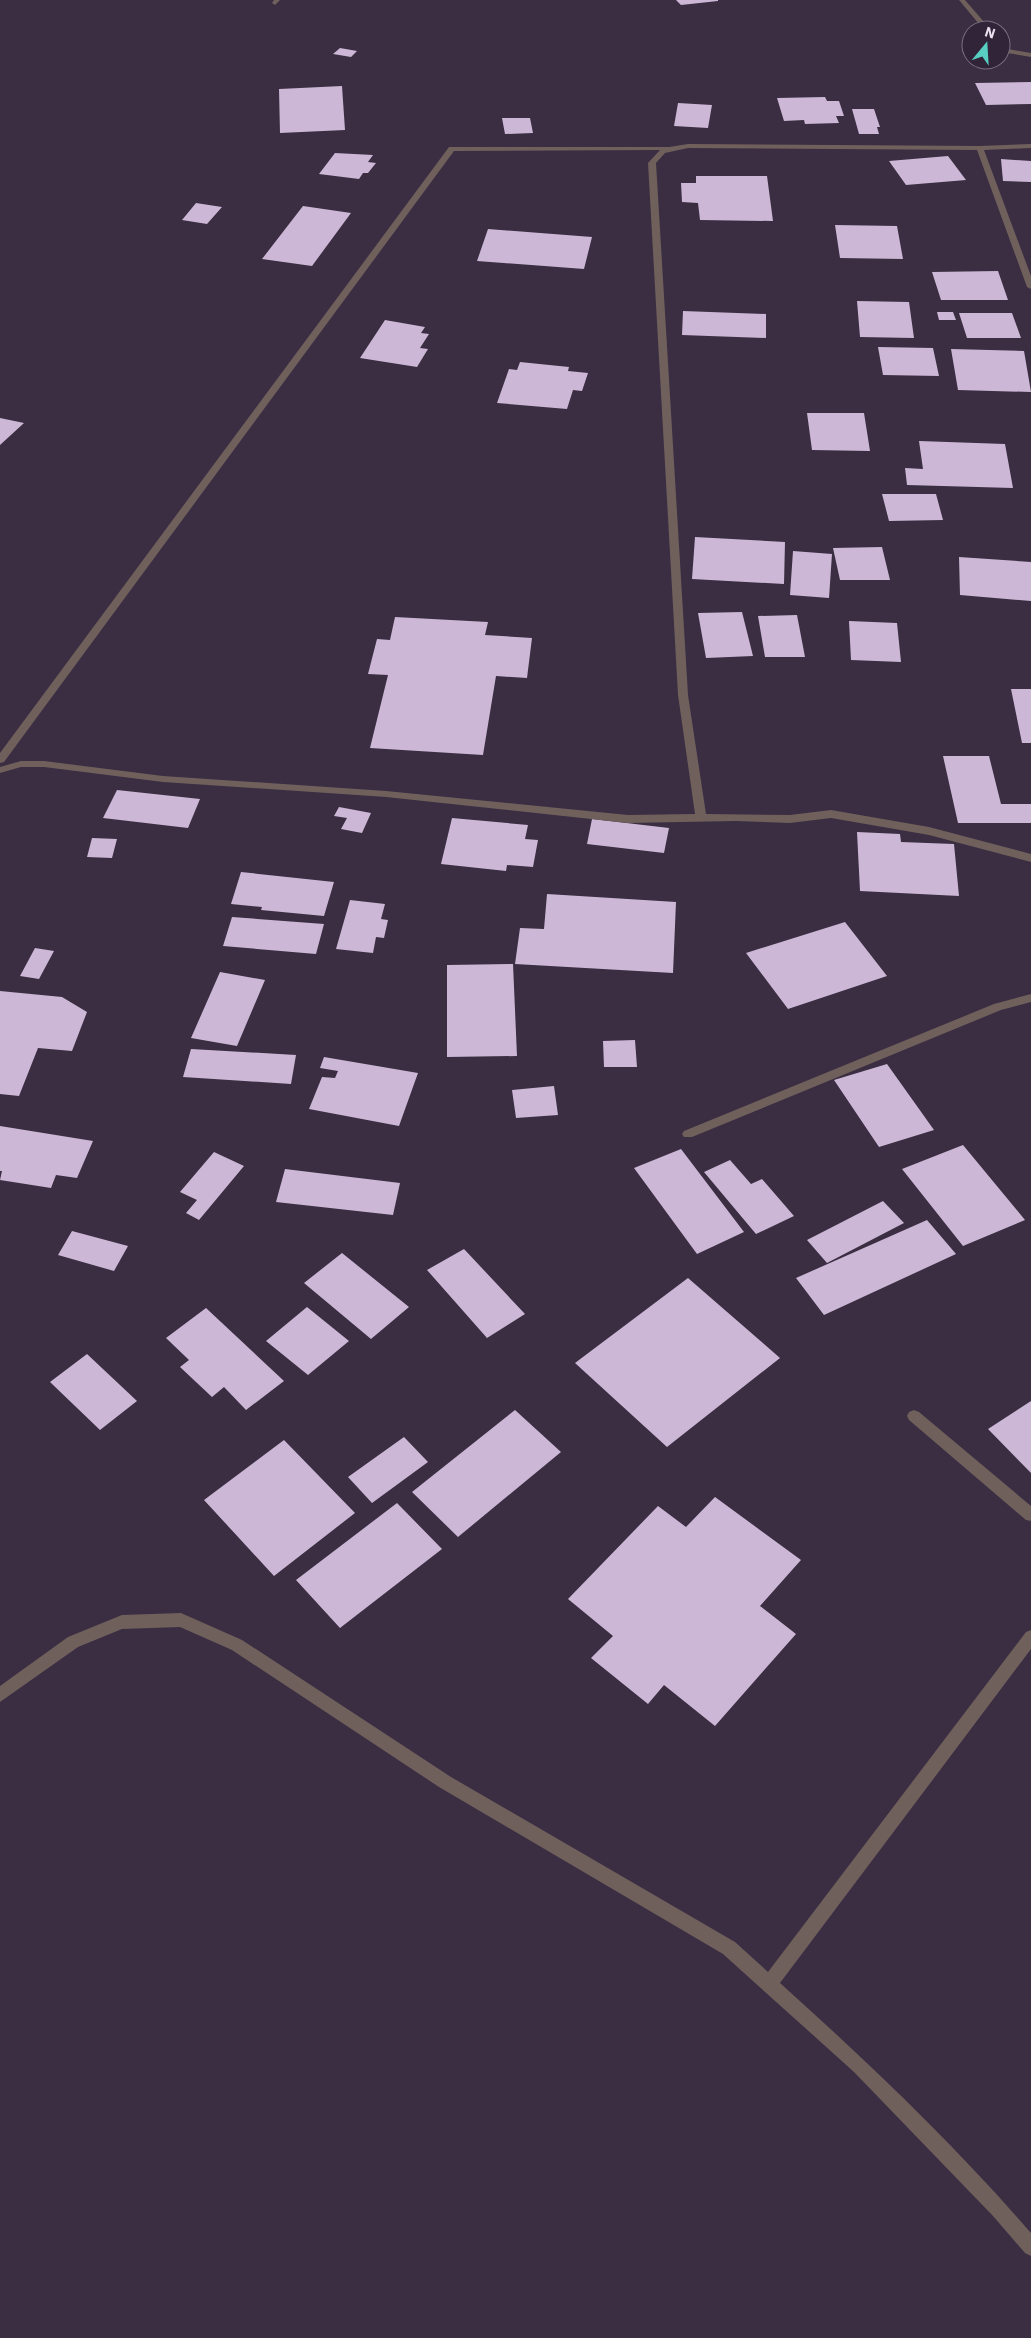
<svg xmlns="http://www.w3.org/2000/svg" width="1031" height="2338" viewBox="0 0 1031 2338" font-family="'IBM Plex Sans',sans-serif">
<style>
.building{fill:#ccb8d6}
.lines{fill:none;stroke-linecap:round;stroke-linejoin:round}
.street{fill:#6f605c;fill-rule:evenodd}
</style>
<rect width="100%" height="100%" fill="#3b2d42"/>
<path class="building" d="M676 0H718V1L681 5Z
M340 48 357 51 351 57 333 54Z
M1031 82V104L986 105 975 83Z
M342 86 345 130 280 133 279 89Z
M825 97 827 101H839L844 116H836L839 123 805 124 804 120 784 121 777 98Z
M678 103 712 105 708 128 674 126Z
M852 109H874L880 127H877L879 134H859Z
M502 118H530L533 133 505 134Z
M335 153 373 155 368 162 376 163 368 173H363L359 179 319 174Z
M948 156 966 180 906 185 889 161Z
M1001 159 1031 161V182L1003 181Z
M696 176H767L773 221 700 220 698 203 682 202 681 183H696Z
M196 203 222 207 207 224 182 220Z
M303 206 351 213 312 266 262 259Z
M835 225 897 226 903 259 840 258Z
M488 229 592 237 584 269 477 261Z
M998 271 1008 300H941L932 272Z
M857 301 909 302 914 338 860 337Z
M683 311 766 314V338L682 335Z
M937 312H953L956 320H939Z
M959 313H1012L1021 338H967Z
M385 320 425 327 421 333 429 334 420 348 428 349 417 367 360 358Z
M878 347 933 348 939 376 883 375Z
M951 349 1024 351 1031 392 958 390Z
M520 362 569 367 568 371 588 373 582 391 573 390 567 409 497 403 509 369 517 370Z
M807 413H864L870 451 812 450Z
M0 418 24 423 0 445Z
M919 441 1005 444 1013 488 907 485 905 468 923 469Z
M882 494H936L943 520 889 521Z
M695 537 785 542 784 584 692 579Z
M882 547 890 580H840L833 548Z
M793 551 832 554 829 598 790 595Z
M959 557 1031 562V601L960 595Z
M742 612 753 656 706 658 698 613Z
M797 615 805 657H765L758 616Z
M395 617 488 622 485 635 532 638 527 678 496 676 483 755 370 748 388 675 368 674 377 639 390 640Z
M849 621 897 623 901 662 851 660Z
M1011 689H1031V743H1022Z
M943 756H989L1001 804H1031V823H958Z
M117 790 200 799 188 828 103 818Z
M339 807 371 813 362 833 341 829 347 818 334 816Z
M452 818 528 825 525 839 538 840 533 867 507 865 506 871 441 864Z
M592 819 669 828 664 853 587 844Z
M857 832 900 834 901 842 954 844 959 896 860 891Z
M92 838 117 839 112 858 87 857Z
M241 872 334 882 324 916 261 910 262 907 231 904Z
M547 894 676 902 673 973 515 964 520 928 544 929Z
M350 900 385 904 381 919 388 920 384 938 376 937 373 953 336 949Z
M232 917 324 924 316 954 223 946Z
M845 922 887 976 788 1009 746 953Z
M35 948 54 951 39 979 20 976Z
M513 964 517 1056 447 1057V965Z
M220 972 265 980 237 1046 191 1038Z
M0 991 62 997 87 1012 72 1051 38 1048 19 1096 0 1094Z
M635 1040 637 1067H604L603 1041Z
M191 1049 296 1055 291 1084 183 1077Z
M324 1057 418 1073 399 1126 309 1109 322 1077 335 1078 338 1071 320 1068Z
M887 1064 934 1130 879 1147 834 1080Z
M554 1086 558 1115 516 1118 512 1090Z
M0 1126 93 1141 77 1178 56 1175 51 1188 0 1180 2 1171H0Z
M963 1145 1025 1220 963 1246 902 1169Z
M681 1149 744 1232 697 1254 634 1168Z
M214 1152 244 1166 199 1220 186 1213 197 1200 180 1192Z
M730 1160 751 1184 762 1179 794 1216 756 1234 704 1172Z
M285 1169 400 1183 393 1215 276 1202Z
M883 1201 904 1223 827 1263 807 1240Z
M927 1220 956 1254 824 1315 796 1278Z
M72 1231 128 1246 114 1271 58 1255Z
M464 1249 525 1314 487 1338 427 1270Z
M342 1253 409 1307 371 1339 304 1283Z
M688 1278 780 1358 667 1447 575 1363Z
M307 1307 349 1341 308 1375 266 1341Z
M206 1308 284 1381 246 1410 224 1387 212 1397 180 1367 189 1360 166 1338Z
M87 1354 137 1401 100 1430 50 1382Z
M1031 1401V1473L988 1429Z
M515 1410 561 1452 458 1537 412 1492Z
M404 1437 428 1462 372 1503 348 1477Z
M284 1440 355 1513 274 1576 204 1500Z
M715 1497 801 1560 760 1606 796 1634 715 1726 664 1685 648 1704 591 1658 613 1636 568 1599 658 1506 686 1527Z
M397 1503 442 1549 340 1628 296 1580Z"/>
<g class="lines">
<path class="street" d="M274 0H280L275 5 272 3Z
M959 0H965L991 30H984Z
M1001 48 1031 53V57L1001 52Z
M688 144 980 146 1031 144V148L984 150 1031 276V289L1027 287 977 150 688 148 665 153 656 163 688 695 706 814 790 815 831 810 929 827 1031 854V862L929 835 831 818 790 823 736 821 628 823 386 797 163 782 44 767H21L0 773V767L21 761H44L163 776 386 791 628 815 695 814 678 695 648 163 660 150 454 151 4 762 0 763V753L449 147H669Z
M1031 994V1002L1001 1010 692 1137H684L682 1134 684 1131 994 1004Z
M914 1410 919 1412 1031 1506V1521L1026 1520 909 1420 907 1416 909 1412Z
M181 1613 242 1640 451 1777 735 1942 768 1972 1026 1632 1031 1630V1649L780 1983C868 2062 954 2144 1031 2233V2256L1025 2253 993 2216 854 2072 723 1954 439 1787 232 1650 180 1627 122 1629 78 1647 0 1702V1686L68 1637 117 1617 122 1615Z"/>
</g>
<g transform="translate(986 45) rotate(18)"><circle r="24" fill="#312338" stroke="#7b6f81"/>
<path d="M0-4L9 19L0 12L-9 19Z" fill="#57cec1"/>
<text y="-8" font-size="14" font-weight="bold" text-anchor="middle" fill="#eae1ef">N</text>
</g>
</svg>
